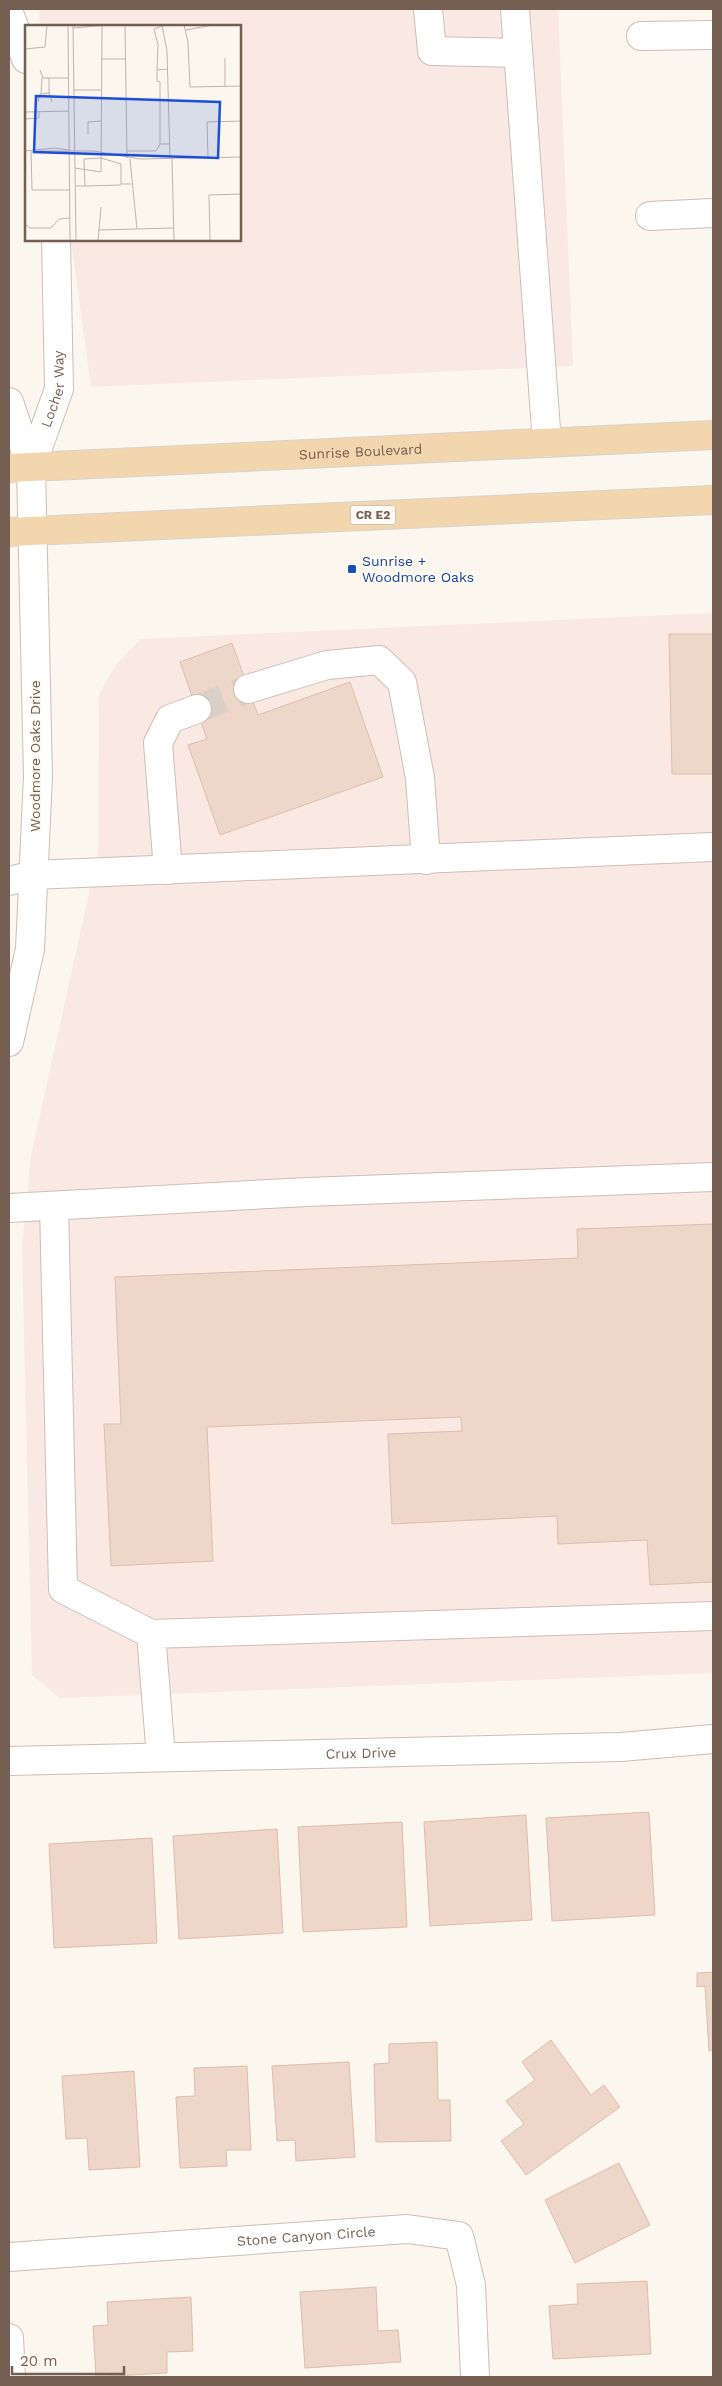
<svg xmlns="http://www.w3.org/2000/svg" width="722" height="2386" viewBox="0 0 722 2386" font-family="'Work Sans',sans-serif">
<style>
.commercial{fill:#fae9e3}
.building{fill:#eed6c8;stroke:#dfbdaa}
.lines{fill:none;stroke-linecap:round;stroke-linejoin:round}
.minor-tunnel{stroke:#dad0c7;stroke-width:28;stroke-dasharray:28 14;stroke-linecap:butt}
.minor-casing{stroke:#cdbeb4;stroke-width:30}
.major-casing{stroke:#d8d2cf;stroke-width:30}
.minor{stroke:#fff;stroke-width:28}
.major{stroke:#f2d7ae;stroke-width:28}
.transit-dot{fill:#1a4fb4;stroke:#fefaf4;stroke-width:2}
.labels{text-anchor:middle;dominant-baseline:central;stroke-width:4;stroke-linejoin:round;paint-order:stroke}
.shield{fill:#fefaf4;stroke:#9e8d83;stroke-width:1}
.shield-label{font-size:12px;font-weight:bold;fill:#755e52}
.street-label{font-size:14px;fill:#755e52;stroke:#fefaf4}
.transit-label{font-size:14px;fill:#164399;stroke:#fefaf4;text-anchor:start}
.inset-road{fill:none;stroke:#c1b4ab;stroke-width:1}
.view{fill:#1d4ed8;fill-opacity:0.15;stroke:#1d4ed8;stroke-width:2.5}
.inset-edge{fill:none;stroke:#755e52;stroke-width:2.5}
</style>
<rect width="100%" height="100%" fill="#fbf6ee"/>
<path class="commercial" d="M38 9H558L573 366 91 387 71 240H240V26H41Z
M713 613V1673L60 1698 32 1675 22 1247 31 1156 98 852 99 694 115 666 141 639Z"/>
<path class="building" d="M669 634H713V774H672Z
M232 643 258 715 350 682 383 777 220 835 188 745 207 739 180 662Z
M713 1224V1582L650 1585 647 1540 558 1544 557 1516 392 1524 388 1434 462 1431 461 1417 207 1427 213 1561 111 1566 104 1424H121L115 1277 578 1258 577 1229Z
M649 1812 655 1915 552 1921 546 1818Z
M526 1815 532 1920 430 1926 424 1822Z
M402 1822 407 1927 303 1932 298 1827Z
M277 1829 283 1933 179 1939 173 1836Z
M152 1838 157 1943 54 1948 49 1844Z
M713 1972V2050L709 2051 705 1986 697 1987V1973Z
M551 2040 591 2095 604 2085 620 2107 526 2175 501 2141 524 2124 506 2101 535 2080 522 2062Z
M437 2042 438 2100H450L451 2141 376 2142 374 2064 389 2063V2044Z
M349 2062 355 2157 296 2161 295 2140 277 2141 272 2066Z
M247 2066 251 2150H226L227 2166 180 2168 176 2097 195 2096 194 2068Z
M134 2071 140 2167 89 2170 87 2138 66 2139 62 2076Z
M619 2163 650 2225 575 2263 545 2200Z
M647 2281 651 2354 553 2359 549 2306 578 2304 577 2284Z
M376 2287 378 2331 398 2330 401 2362 305 2368 300 2292Z
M191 2297 193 2351 167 2352V2373L96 2377 93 2326 108 2325 107 2302Z"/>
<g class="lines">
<path class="minor-tunnel" d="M197 709 248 689"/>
<defs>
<g id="minor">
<path d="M428 9 432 51 518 53"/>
<path d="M515 9 547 443"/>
<path d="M9 13 26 59"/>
<path d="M641 36 713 35"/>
<path d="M650 216 713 213"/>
<path d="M9 402 31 467 38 776 30 949 9 1042"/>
<path id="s1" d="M31 467 59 389 56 240"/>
<path d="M248 689 327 665 379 660 402 682 420 778 426 860"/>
<path d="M168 870 158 743 170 719 197 709"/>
<path d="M9 881 33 875 713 847"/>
<path d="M54 1206 63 1589 151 1634"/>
<path d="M9 1208 307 1192 713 1177"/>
<path d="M161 1757 151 1634 713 1616"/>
<path id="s2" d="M9 1761 621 1747 713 1739"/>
<path id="s3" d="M9 2257 407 2229 459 2236 471 2285 475 2377"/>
<path d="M9 2338 11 2377"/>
</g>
<g id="major">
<path id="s4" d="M9 468 713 435"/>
<path d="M9 532 713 500"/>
</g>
</defs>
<use href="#minor" class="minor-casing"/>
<use href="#major" class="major-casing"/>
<use href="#minor" class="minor"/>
<use href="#major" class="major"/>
</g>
<rect class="transit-dot" x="347" y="564" width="10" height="10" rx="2.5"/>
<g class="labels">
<rect class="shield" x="350.5" y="505.5" width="45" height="19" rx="4"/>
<g class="shield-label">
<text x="373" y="515">CR E2</text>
</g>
<g class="street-label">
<text stroke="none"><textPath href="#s1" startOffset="82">Locher Way</textPath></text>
<text stroke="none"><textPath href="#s4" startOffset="352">Sunrise Boulevard</textPath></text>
<text transform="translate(35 756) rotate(-90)">Woodmore Oaks Drive</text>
<text stroke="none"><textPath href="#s2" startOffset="352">Crux Drive</textPath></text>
<text stroke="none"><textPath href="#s3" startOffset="298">Stone Canyon Circle</textPath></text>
</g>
<g class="transit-label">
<text x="362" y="561">Sunrise +<tspan x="362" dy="16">Woodmore Oaks</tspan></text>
</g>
</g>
<g transform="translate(25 25)">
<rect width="216" height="216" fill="#fbf6ee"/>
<path class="inset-road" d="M43 0 45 216M48 0 51 216M100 0 102 133M137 0 142 26 145 134M159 0 163 17 165 62 217 61M137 1 129 4 133 20 132 45 143 44M48 3 82 0M161 5 188 0M0 24 20 22 22 0M200 33V62M76 34H101M15 45 18 53H44M132 45V56L135 57V119H145M24 53V69M49 65H76M16 69 17 53M13 77 15 69 24 68 27 77M0 87 44 86M0 94 14 93V87M63 109V97L76 96M0 126 29 123 44 125M6 126 7 165H45M9 126H69L115 134 217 132M102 126H131L135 119M183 132 182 97 217 96M105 134 112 204M147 134 149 216M50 143 76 147 77 1M51 161H60L59 134 76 133 96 139V159H106M60 161 96 160M1 200 5 203H26L34 194 45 193M73 205 149 203M73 216 76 182M185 216 184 170 217 169"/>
<path class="view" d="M11 71 195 77 193 133 9 127Z"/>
<rect width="216" height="216" class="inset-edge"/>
</g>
<rect width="722" height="2386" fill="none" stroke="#755e52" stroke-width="20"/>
<path d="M12 2366v8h112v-8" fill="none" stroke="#755e52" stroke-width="2.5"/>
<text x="20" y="2366" font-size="15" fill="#755e52" stroke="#fefaf4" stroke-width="4" paint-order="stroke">20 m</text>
</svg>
